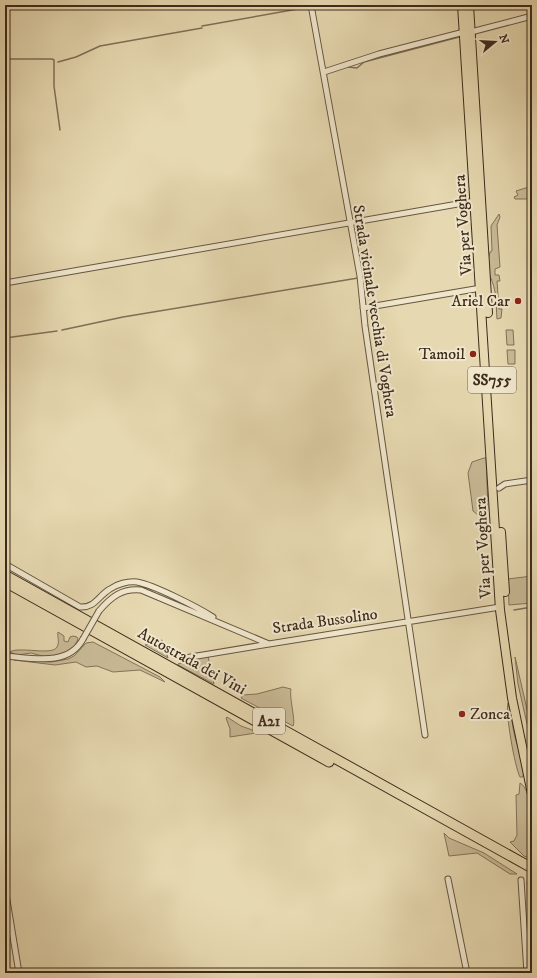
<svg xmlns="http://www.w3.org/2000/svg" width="537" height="978" viewBox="0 0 537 978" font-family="'IM FELL DW Pica',serif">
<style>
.green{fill:#c9bb97;stroke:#837359}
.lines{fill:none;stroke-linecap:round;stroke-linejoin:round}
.stream{stroke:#806f56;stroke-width:1.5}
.street-casing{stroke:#675640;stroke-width:7}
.primary-casing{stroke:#3d2b1b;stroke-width:10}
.highway-casing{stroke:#3d2b1b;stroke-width:11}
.street{stroke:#efe6cc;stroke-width:5}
.primary{stroke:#e6d8b0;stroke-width:8}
.highway{stroke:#e6d8b0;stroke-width:9}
.street-bridge-casing{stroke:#675640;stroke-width:7;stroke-linecap:butt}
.street-bridge{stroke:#efe6cc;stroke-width:5}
.poi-dot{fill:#8f2418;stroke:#efe6cc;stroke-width:1.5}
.labels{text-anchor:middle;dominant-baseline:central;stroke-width:4;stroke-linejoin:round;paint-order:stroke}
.shield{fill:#efe6cc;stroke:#726350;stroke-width:1}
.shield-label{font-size:15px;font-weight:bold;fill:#3d2b1b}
.street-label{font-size:16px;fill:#3d2b1b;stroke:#efe6cc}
.poi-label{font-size:16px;fill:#3d2b1b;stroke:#efe6cc;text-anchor:end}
</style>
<rect width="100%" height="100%" fill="#e6d8b0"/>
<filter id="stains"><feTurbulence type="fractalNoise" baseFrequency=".005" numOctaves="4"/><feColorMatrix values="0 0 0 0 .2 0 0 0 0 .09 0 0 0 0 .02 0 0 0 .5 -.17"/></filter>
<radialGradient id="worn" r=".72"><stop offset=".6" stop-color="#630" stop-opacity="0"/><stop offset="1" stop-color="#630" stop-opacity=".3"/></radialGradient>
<path class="green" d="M532 186V199H515L514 197 518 195 516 191Z
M499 214 500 217 497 225 500 267 495 269V275H499L500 281H497L499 309H502L501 318 497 319C496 310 497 301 495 292 492 275 484 272 490 252L492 251 491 226Z
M506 330H513L514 345H507Z
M507 350H515V364H508Z
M484 458H486L488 509 484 515H478L473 511 468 473 472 462Z
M532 576V603L509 605 508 579Z
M58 632 64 636V641L68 642 70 637 73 636 77 637 78 639 73 649 61 655 46 657 31 653 17 655 10 652C18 646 53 656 57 647 60 642 57 637 58 632Z
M162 640 168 658 145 645Z
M93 642 160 677 165 682 140 670 113 672 97 666 86 667 76 662 55 665 14 660 51 662 68 659 74 656 86 643Z
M208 656 214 684 178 665V664Z
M515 657 532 731V746L518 684Z
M283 687 291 689C289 697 296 722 293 726L241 698 243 695 257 694Z
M508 703C512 714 512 726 515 737 518 750 526 763 523 777H520C515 768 505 712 508 703Z
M227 717 241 726 255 731 256 733 230 737V729L226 718Z
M520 783C535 791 532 843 532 859L524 856 510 842 514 841 517 835 516 795 519 794Z
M444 833 449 838 484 853 517 874H510L477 853 449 856Z
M529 880 532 882V973L529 956 527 881Z"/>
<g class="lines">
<path class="stream" d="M202 26 309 7
M5 59H52L54 60V86L60 130
M58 62 76 57 100 46 202 28
M348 67 357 68 364 62 459 37
M62 330 123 317 358 278
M5 338 57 331
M514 610 532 607"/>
<defs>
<path id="street" d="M311 5 360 276 365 326 425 735
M471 32 532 16
M324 72 379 54 464 32
M5 283 475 201
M363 308 481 288
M499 488 505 484 532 480
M5 564 80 607C95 608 98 596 110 589 117 584 128 581 137 582 154 585 197 607 213 617
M99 611C111 597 122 588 141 590L269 644 500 607
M5 656C32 658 68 667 83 639
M185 658 269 644
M448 879 467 973
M521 880 527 973
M5 888 19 973"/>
<path id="primary" d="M462 5 500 610 512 698 532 794
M469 5 488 313
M501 532 505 592"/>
<path id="highway" d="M5 575 532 868
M5 582 329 762"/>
</defs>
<use href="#street" class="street-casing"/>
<use href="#primary" class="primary-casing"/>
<use href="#highway" class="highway-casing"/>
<use href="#street" class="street"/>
<use href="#primary" class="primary"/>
<use href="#highway" class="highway"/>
<defs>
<path id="street-bridge" d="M83 639 99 611"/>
</defs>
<use href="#street-bridge" class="street-bridge-casing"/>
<use href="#street-bridge" class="street-bridge"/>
</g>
<g class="poi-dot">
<circle cx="518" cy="301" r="4"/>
<circle cx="473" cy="354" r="4"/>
<circle cx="462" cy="714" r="4"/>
</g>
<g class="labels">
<g class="shield">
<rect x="468" y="367" width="48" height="26" rx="3"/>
<rect x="253" y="708" width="32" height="26" rx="3"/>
</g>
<g class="shield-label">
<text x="492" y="380">SS755</text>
<text x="269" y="721">A21</text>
</g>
<g class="street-label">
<text transform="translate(463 225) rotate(-94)">Via per Voghera</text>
<text transform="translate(375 311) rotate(81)">Strada vicinale vecchia di Voghera</text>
<text transform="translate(483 548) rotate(-93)">Via per Voghera</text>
<text transform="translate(325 621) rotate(-8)">Strada Bussolino</text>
<text transform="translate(192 661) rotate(29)">Autostrada dei Vini</text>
</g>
<g class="poi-label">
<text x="510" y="301">Ariel Car</text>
<text x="465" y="354">Tamoil</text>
<text x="470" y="714" text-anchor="start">Zonca</text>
</g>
</g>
<rect width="537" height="978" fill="none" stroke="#e6d8b0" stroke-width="20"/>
<rect x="6" y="6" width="525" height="966" fill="none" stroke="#3d2b1b" stroke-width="2"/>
<rect x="10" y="10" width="517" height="958" fill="none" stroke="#3d2b1b"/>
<g transform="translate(495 42) rotate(72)" stroke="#efe6cc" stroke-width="3" paint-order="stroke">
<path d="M0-3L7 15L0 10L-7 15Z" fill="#3d2b1b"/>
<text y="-6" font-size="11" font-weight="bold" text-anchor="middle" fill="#3d2b1b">N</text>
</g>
<rect width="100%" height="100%" filter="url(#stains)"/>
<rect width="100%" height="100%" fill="url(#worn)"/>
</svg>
